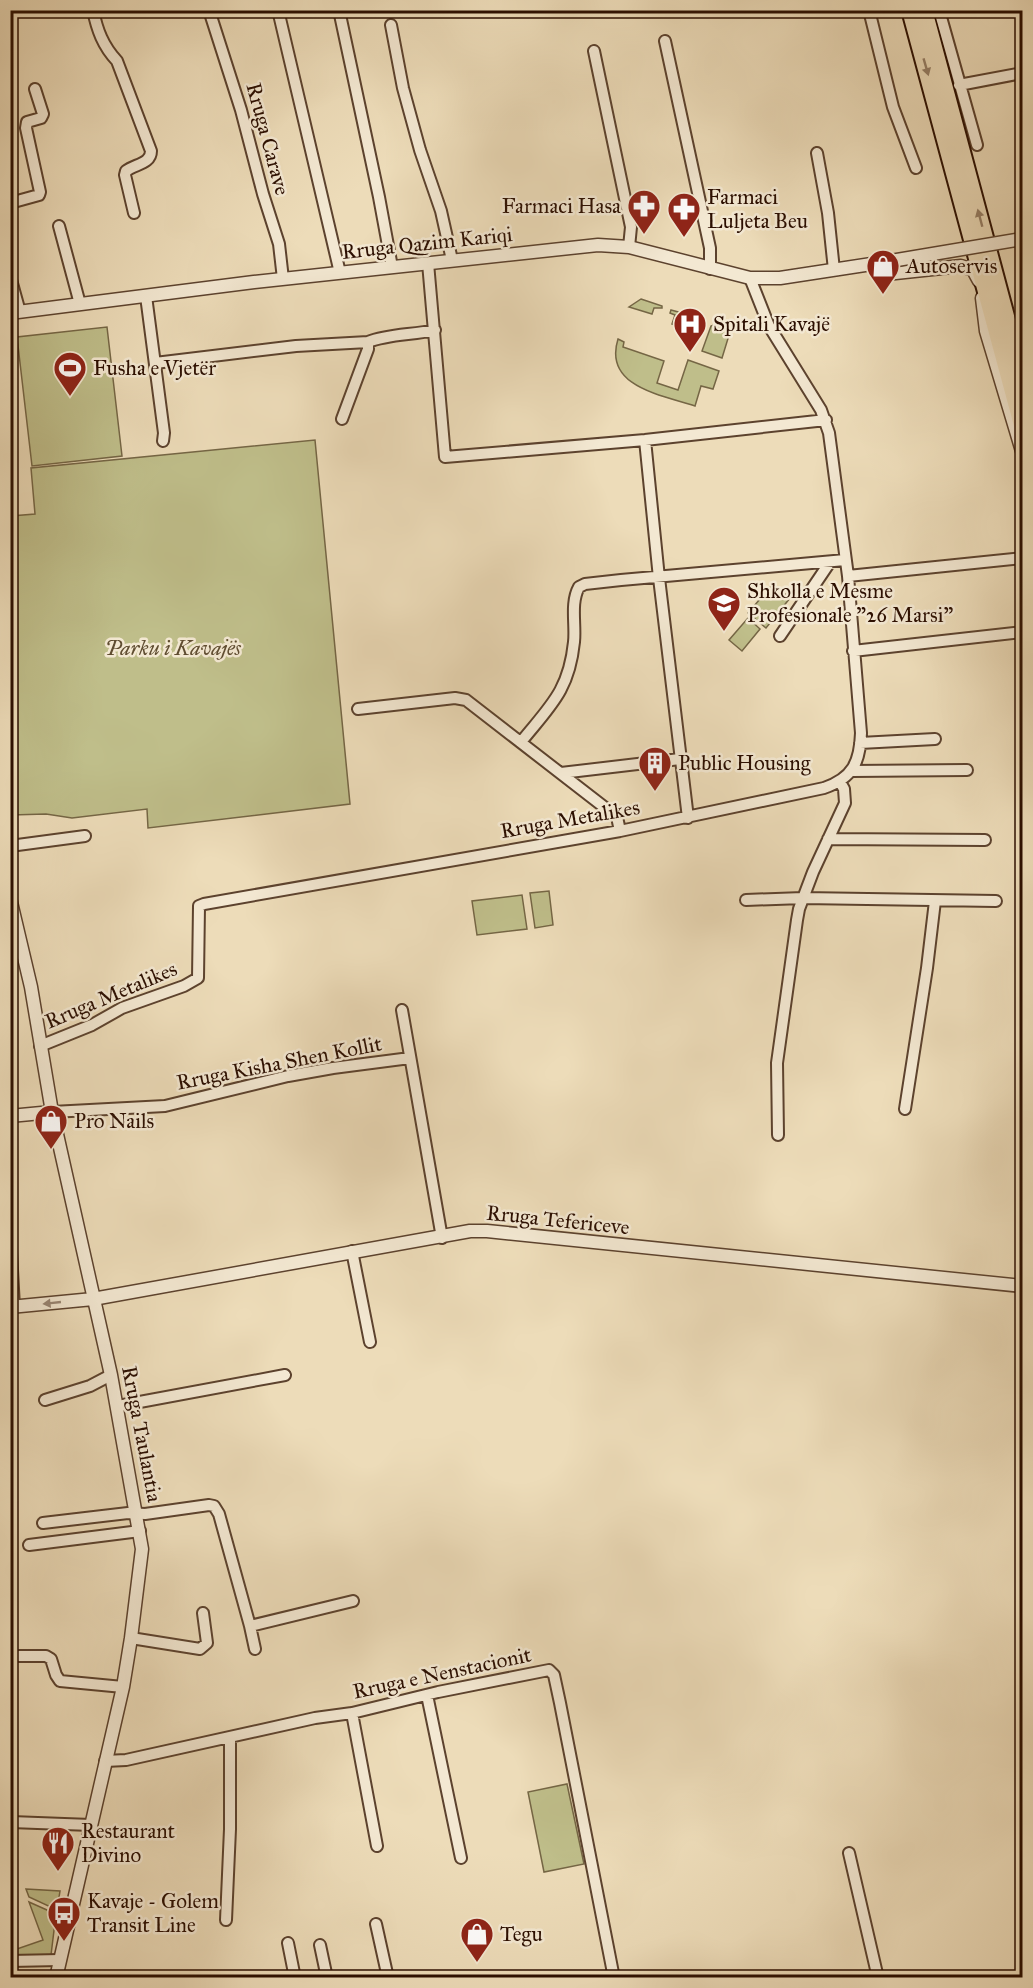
<svg xmlns="http://www.w3.org/2000/svg" width="1033" height="1988" viewBox="0 0 1033 1988" font-family="'IM FELL Great Primer',serif">
<style>
.green{fill:#bfbe8a;stroke:#756645;stroke-width:1.5}
.lines{fill:none;stroke-linecap:round;stroke-linejoin:round}
.minor-casing{stroke:#5c422e;stroke-width:14}
.tertiary-casing{stroke:#5c422e;stroke-width:15}
.trunk-casing{stroke:#2b0e00;stroke-width:20}
.minor{stroke:#f3e8d2;stroke-width:10}
.tertiary{stroke:#f3e8d2;stroke-width:12}
.trunk{stroke:#eddcb9;stroke-width:16}
.tertiary-bridge-casing{stroke:#5c422e;stroke-width:15;stroke-linecap:butt}
.tertiary-bridge{stroke:#f3e8d2;stroke-width:12}
.oneway{fill:#967f66}
.oneway2{fill:#998674}
.labels{text-anchor:middle;dominant-baseline:central;stroke-width:5;stroke-linejoin:round;paint-order:stroke}
.street-label{font-size:21px;fill:#2b0e00;stroke:#f3e8d2}
.poi-label{font-size:21px;fill:#2b0e00;stroke:#f3e8d2;text-anchor:start}
.park-label{font-size:21px;font-style:italic;fill:#5f4c30;stroke:#f3e8d2}
</style>
<rect width="100%" height="100%" fill="#eddcb9"/>
<filter id="stains"><feTurbulence type="fractalNoise" baseFrequency=".00333" numOctaves="4"/><feColorMatrix values="0 0 0 0 .2 0 0 0 0 .09 0 0 0 0 .02 0 0 0 .5 -.17"/></filter>
<radialGradient id="worn" r=".72"><stop offset=".6" stop-color="#630" stop-opacity="0"/><stop offset="1" stop-color="#630" stop-opacity=".3"/></radialGradient>
<path class="green" d="M641 299 662 306V308H654L652 314 629 307Z
M671 310 697 317 703 324 701 334 672 324 675 315 670 313Z
M716 324 727 328 730 332 722 358 702 351 711 326Z
M107 327 122 456 32 466 17 337Z
M618 339 624 342 623 347 664 361 657 383 678 390 688 360 719 371 713 389 701 386 695 406C662 395 603 387 618 339Z
M315 440 350 804 148 828 147 809 72 818 46 814 11 815V516L35 514 31 468Z
M773 584 790 598 766 628 748 613Z
M748 618 760 629 742 651 729 640Z
M549 891 553 925 535 928 530 893Z
M522 895 527 929 477 935 472 901Z
M567 1784 584 1864 544 1872 528 1792Z
M26 1889 60 1891 57 1910 29 1897Z
M29 1902 56 1914 51 1955 15 1956 14 1950 43 1940Z"/>
<g class="lines">
<defs>
<path id="minor" d="M93 10C97 30 103 46 117 61L151 151C151 164 135 164 126 171L125 175 134 213
M209 10 241 110 263 194 279 244 283 279
M278 10 340 273
M339 10 379 197 392 267
M869 10 893 107 916 168
M939 10 977 145
M391 25 403 88 420 150 441 211 452 260
M665 41 710 248V269
M594 51 631 227 629 247
M959 85 1022 73
M817 153 828 213 834 270
M10 203 39 195 40 192 26 128 27 122 41 118 43 114 35 89
M59 226 80 304
M428 263 445 457 645 440 826 420
M10 276 20 312
M146 296 164 433 163 441
M155 363 296 346 368 342C388 334 413 335 435 330
M342 419 368 349V342
M645 440 659 578 688 818
M848 576 1022 558
M780 636 830 562
M853 651 1022 632
M358 709 455 698 466 700 617 817 620 831
M521 742C550 706 569 691 574 642 576 625 570 603 579 587L585 584 621 580 845 560
M860 743 935 739
M852 771 967 770
M561 773 680 759
M828 839 985 840
M10 846 85 836
M746 900 803 898 996 901
M402 1010 442 1238
M40 1046 92 1025 122 1008 184 986 198 978 199 906 204 904 620 831 824 788C853 778 860 762 861 733L848 576 829 433 821 410 769 326 750 278
M905 1109 927 968 935 901
M52 1112 165 1106 288 1076 333 1068 410 1058
M778 1135 777 1063 797 920 799 909 813 872 845 803 844 789 840 782
M10 1233 14 1307
M352 1251 370 1342
M45 1400 90 1386 111 1375
M118 1406 285 1375
M43 1523 128 1513 145 1514 209 1505 214 1506 219 1514 250 1626 353 1601
M29 1545 140 1531
M250 1626 255 1649
M131 1638 200 1649 207 1643 203 1613
M19 1656H46L51 1659 56 1675 60 1681 123 1687
M427 1695 461 1858
M352 1713 377 1846
M105 1761 126 1760 315 1718 352 1713 438 1692 549 1670 554 1675 560 1703 614 1978
M11 1822 91 1825
M849 1853 878 1978
M226 1920 230 1829V1738
M376 1924 388 1978
M288 1943 295 1978
M320 1945 327 1978
M10 1961 60 1960"/>
<path id="tertiary" d="M879 263 881 272 886 274 961 266 973 270 979 281
M982 298 986 331 1022 451
M10 313 254 282 598 245 629 247 750 278H780L891 261
M10 898 31 987 52 1112 111 1375 142 1549 131 1638 123 1687 56 1978
M10 1116 52 1112
M10 1307 93 1299 470 1231H487L1022 1286"/>
<path id="trunk" d="M910 10 1022 425
M924 10 1022 376"/>
</defs>
<use href="#minor" class="minor-casing"/>
<use href="#tertiary" class="tertiary-casing"/>
<use href="#trunk" class="trunk-casing"/>
<use href="#minor" class="minor"/>
<use href="#tertiary" class="tertiary"/>
<use href="#trunk" class="trunk"/>
<defs>
<path id="tertiary-bridge" d="M891 261 1022 239"/>
</defs>
<use href="#tertiary-bridge" class="tertiary-bridge-casing"/>
<use href="#tertiary-bridge" class="tertiary-bridge"/>
</g>
<defs><path id="oneway-solid" d="M-6-.8H1V-3.2L6.5 0L1 3.2V.8H-6Z" transform="scale(1.5)"/></defs>
<g class="oneway">
<use href="#oneway-solid" transform="translate(926 67) rotate(74)"/>
<use href="#oneway-solid" transform="translate(980 218) rotate(-105)"/>
</g>
<use class="oneway2" href="#oneway-solid" transform="translate(52 1303) rotate(174)"/>
<defs>
<symbol id="pharmacy-pin" viewBox="-11 -11 22 30"><path d="M0 17L-7.5 6A9.5 9.5 0 1 1 7.5 6Z" fill="#8f2418" stroke="#f3e8d2"/><path d="M-2-6h4v4h4v4h-4v4h-4v-4h-4v-4h4Z" fill="#fff"/></symbol>
<symbol id="shop-pin" viewBox="-11 -11 22 30"><path d="M0 17L-7.5 6A9.5 9.5 0 1 1 7.5 6Z" fill="#8f2418" stroke="#f3e8d2"/><path d="M-5-2.5h2.3a2.7 3.5 0 0 1 5.4 0H5L5.5 6h-11ZM-1.5-2.5h3a1.5 2.3 0 0 0-3 0Z" fill="#fff"/></symbol>
<symbol id="hospital-pin" viewBox="-11 -11 22 30"><path d="M0 17L-7.5 6A9.5 9.5 0 1 1 7.5 6Z" fill="#8f2418" stroke="#f3e8d2"/><path d="M-5-5h3v3.5h4V-5h3V5h-3V1.5h-4V5h-3Z" fill="#fff"/></symbol>
<symbol id="stadium-pin" viewBox="-11 -11 22 30"><path d="M0 17L-7.5 6A9.5 9.5 0 1 1 7.5 6Z" fill="#8f2418" stroke="#f3e8d2"/><path d="M0-5a6.5 5 0 1 0 0 10a6.5 5 0 1 0 0-10ZM-3.5-1.8h7v3.6h-7Z" fill="#fff"/></symbol>
<symbol id="school-pin" viewBox="-11 -11 22 30"><path d="M0 17L-7.5 6A9.5 9.5 0 1 1 7.5 6Z" fill="#8f2418" stroke="#f3e8d2"/><path d="M0-5L7-2L0 1L-7-2ZM-4 1L0 2.5L4 1V4Q0 6-4 4Z" fill="#fff"/></symbol>
<symbol id="building-pin" viewBox="-11 -11 22 30"><path d="M0 17L-7.5 6A9.5 9.5 0 1 1 7.5 6Z" fill="#8f2418" stroke="#f3e8d2"/><path d="M-4-6H4V6H1V3H-1V6H-4ZM-2.5-4.3h1.7v1.8h-1.7ZM.8-4.3h1.7v1.8H.8ZM-2.5-1h1.7V.8h-1.7ZM.8-1h1.7V.8H.8Z" fill="#fff"/></symbol>
<symbol id="restaurant-pin" viewBox="-11 -11 22 30"><path d="M0 17L-7.5 6A9.5 9.5 0 1 1 7.5 6Z" fill="#8f2418" stroke="#f3e8d2"/><path d="M-5-6h1v4h1v-4h1v4h1v-4h1v5L-1.5 .5V6h-2V.5L-5-1ZM5-6V6H3V1.5H1.5Q1.5-4 5-6Z" fill="#fff"/></symbol>
<symbol id="bus-pin" viewBox="-11 -11 22 30"><path d="M0 17L-7.5 6A9.5 9.5 0 1 1 7.5 6Z" fill="#8f2418" stroke="#f3e8d2"/><path d="M-5-6H5V4H4V6H2V4H-2V6H-4V4H-5ZM-3.5-4V0h7V-4ZM-3.5 1.2v1.5H-2V1.2ZM2 1.2v1.5H3.5V1.2Z" fill="#fff"/></symbol>
</defs>
<g fill-rule="evenodd">
<use href="#pharmacy-pin" x="625" y="187" width="38" height="52"/>
<use href="#pharmacy-pin" x="665" y="190" width="38" height="52"/>
<use href="#shop-pin" x="864" y="247" width="38" height="52"/>
<use href="#hospital-pin" x="671" y="305" width="38" height="52"/>
<use href="#stadium-pin" x="51" y="349" width="38" height="52"/>
<use href="#school-pin" x="705" y="584" width="38" height="52"/>
<use href="#building-pin" x="636" y="744" width="38" height="52"/>
<use href="#shop-pin" x="32" y="1102" width="38" height="52"/>
<use href="#restaurant-pin" x="39" y="1824" width="38" height="52"/>
<use href="#bus-pin" x="45" y="1894" width="38" height="52"/>
<use href="#shop-pin" x="458" y="1915" width="38" height="52"/>
</g>
<g class="labels">
<g class="street-label">
<text transform="translate(268 139) rotate(75)">Rruga Carave</text>
<text transform="translate(427 243) rotate(-6)">Rruga Qazim Kariqi</text>
<text transform="translate(570 819) rotate(-10)">Rruga Metalikes</text>
<text transform="translate(111 995) rotate(-23)">Rruga Metalikes</text>
<text transform="translate(279 1063) rotate(-11)">Rruga Kisha Shen Kollit</text>
<text transform="translate(558 1220) rotate(6)">Rruga Tefericeve</text>
<text transform="translate(142 1434) rotate(79)">Rruga Taulantia</text>
<text transform="translate(442 1673) rotate(-12)">Rruga e Nenstacionit</text>
</g>
<g class="poi-label">
<text x="707" y="197">Farmaci<tspan x="707" dy="24">Luljeta Beu</tspan></text>
<text x="621" y="206" text-anchor="end">Farmaci Hasa</text>
<text x="906" y="266">Autoservis</text>
<text x="713" y="324">Spitali Kavajë</text>
<text x="93" y="368">Fusha e Vjetër</text>
<text x="747" y="591">Shkolla e Mesme<tspan x="747" dy="24">Profesionale "26 Marsi"</tspan></text>
<text x="678" y="763">Public Housing</text>
<text x="74" y="1121">Pro Nails</text>
<text x="81" y="1831">Restaurant<tspan x="81" dy="24">Divino</tspan></text>
<text x="87" y="1901">Kavaje - Golem<tspan x="87" dy="24">Transit Line</tspan></text>
<text x="500" y="1934">Tegu</text>
</g>
<g class="park-label">
<text x="173" y="648">Parku i Kavajës</text>
</g>
</g>
<rect width="1033" height="1988" fill="none" stroke="#eddcb9" stroke-width="36"/>
<rect x="12" y="12" width="1009" height="1964" fill="none" stroke="#2b0e00" stroke-width="3"/>
<rect x="18" y="18" width="997" height="1952" fill="none" stroke="#2b0e00" stroke-width="1.5"/>
<rect width="100%" height="100%" filter="url(#stains)"/>
<rect width="100%" height="100%" fill="url(#worn)"/>
</svg>
